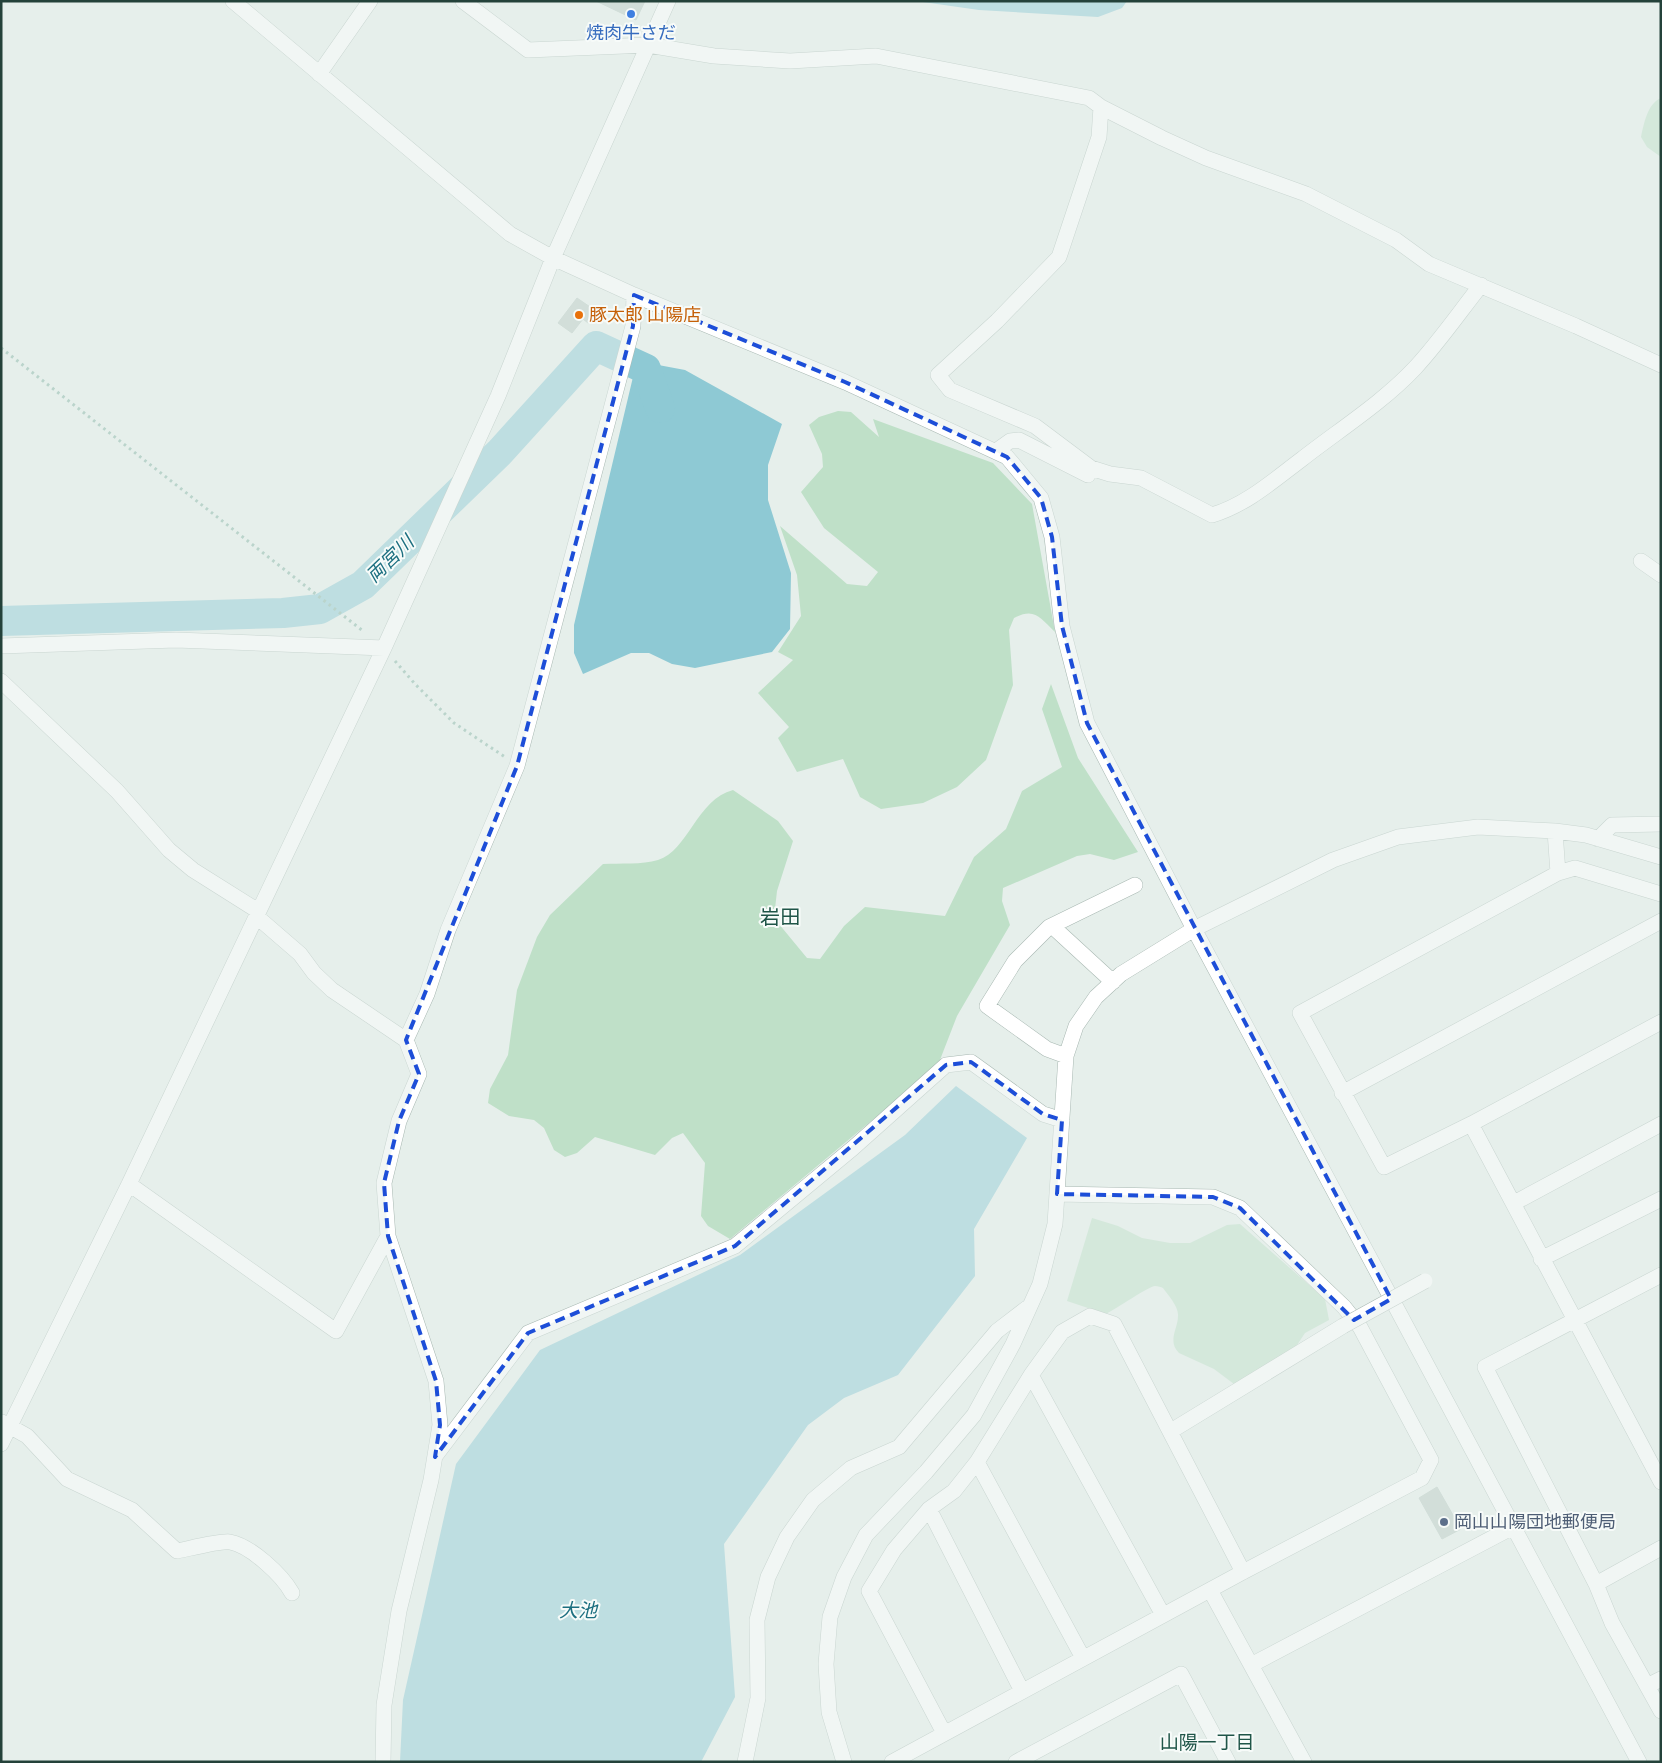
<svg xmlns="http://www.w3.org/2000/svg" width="1662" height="1763" viewBox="0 0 1662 1763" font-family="Cabin,'Noto Sans JP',sans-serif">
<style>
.green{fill:#bfe0c8}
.water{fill:#8ec9d4}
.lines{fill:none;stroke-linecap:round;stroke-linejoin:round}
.river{stroke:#8ec9d4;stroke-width:30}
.building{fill:#bbcac4;stroke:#b8c9c2}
.minor-casing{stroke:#a8b8b2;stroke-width:16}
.path{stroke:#86b3a5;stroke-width:3;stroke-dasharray:2.5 4;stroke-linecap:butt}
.minor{stroke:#fff;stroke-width:15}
.minor-bridge-casing{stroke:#a8b8b2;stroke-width:16;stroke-linecap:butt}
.minor-bridge{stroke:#fff;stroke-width:15}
.marked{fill:none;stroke:#1d4ed8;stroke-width:4;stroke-dasharray:10 6;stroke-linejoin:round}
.shop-dot{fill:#3f7fe0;stroke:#f7fbf9;stroke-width:2}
.food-dot{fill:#e8710a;stroke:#f7fbf9;stroke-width:2}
.service-dot{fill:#5c6f8a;stroke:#f7fbf9;stroke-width:2}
.labels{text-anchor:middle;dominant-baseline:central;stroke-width:4;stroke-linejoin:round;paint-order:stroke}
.shop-label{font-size:18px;fill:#366cbe;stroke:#f7fbf9}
.food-label{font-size:18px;fill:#c56008;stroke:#f7fbf9;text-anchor:start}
.service-label{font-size:18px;fill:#4e5e75;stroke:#f7fbf9;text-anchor:start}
.water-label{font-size:19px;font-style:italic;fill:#1c6f80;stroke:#f7fbf9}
.neighbourhood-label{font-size:19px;fill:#1f5548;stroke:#f7fbf9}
.quarter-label{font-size:20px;fill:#1f5548;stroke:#f7fbf9}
</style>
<rect width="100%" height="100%" fill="#e6efeb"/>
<path class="green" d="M1661 98V157L1647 147 1641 137C1644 124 1647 104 1661 98Z
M838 411 851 412 879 437 873 419 993 463 1032 504 1055 632C1040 618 1035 607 1014 618L1009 630 1013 685 986 760 957 787 923 803 881 809 860 797 843 759 797 772 778 738 789 727 758 693 793 660 778 652 801 616 797 575 780 526 847 584 867 586 878 572 824 528 801 492 823 467 822 454 809 425 819 417Z
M1051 684 1078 758 1138 852 1114 860 1090 854 1077 856 1003 888 1002 901 1010 925 957 1016 938 1065 730 1239 708 1226 701 1216 705 1163 683 1133 672 1138 655 1155 595 1137 577 1153 565 1157 554 1150 544 1128 534 1120 509 1116 488 1103 490 1089 508 1055 517 990 537 937 550 915 603 864C620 863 642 865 658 860 688 851 697 799 733 790L778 821 793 841 777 891 774 918 807 958 820 959 844 926 865 907 945 916 974 857 1006 829 1022 791 1062 767 1042 709Z
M1092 1218 1118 1226 1142 1238 1170 1243H1190L1227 1225 1240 1224 1325 1299 1329 1320 1305 1333 1295 1348 1234 1384 1214 1369 1179 1353C1167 1341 1178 1329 1178 1316 1179 1307 1168 1295 1163 1288 1161 1287 1158 1286 1155 1286 1149 1286 1116 1309 1106 1314L1067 1301Z"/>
<path class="water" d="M916 1H1127L1122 8 1098 17 979 10Z
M653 364 685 370 782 424 768 465V500L791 573 790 629 772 652 695 668 672 664 649 653H631L583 674 574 653V625L633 377Z
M956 1086 1027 1138 974 1229 975 1276 898 1375 844 1398 808 1425 724 1544 735 1697 701 1762H400L403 1700 456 1464 540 1350 740 1255 905 1135Z"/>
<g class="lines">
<path class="river" d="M1 621 283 613 320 609 363 585 500 452 596 346 646 369 660 408"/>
</g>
<path class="building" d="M596 1H645L636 20Z
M577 298 596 311 588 323 583 319 572 333 558 323Z
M1437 1487 1461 1529 1442 1539 1419 1498Z"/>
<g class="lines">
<defs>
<path id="minor" d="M233 1 510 234 553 258 634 295 845 382 1007 457 1041 498 1052 537 1062 626 1087 723 1194 929 1639 1762
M463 1 528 50 648 45 714 56 790 61 876 56 1089 98 1101 107 1162 138 1206 158 1306 194 1396 240 1429 264 1576 326 1661 365
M319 74 370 1
M1101 107 1099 137 1059 257 997 321 938 375 950 390 1035 426 1091 468 1110 474 1141 478 1212 515C1246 505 1274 480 1302 459 1339 430 1382 403 1415 368 1439 342 1459 313 1481 285
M996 451 1010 441 1019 440 1088 475
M1641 561 1661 575
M1 646 176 640 384 648
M1 681 117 791 169 850 193 870 258 911
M1555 831 1558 873
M1598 839 1612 825 1661 824
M1661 894 1575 868 1558 873 1300 1013 1384 1167 1471 1124 1661 1022
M256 916 300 954 314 973 332 990 406 1040
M1052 926 1113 982
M1066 1056 1047 1049 987 1006 1015 961 1049 927 1135 885
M1342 1093 1661 921
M1471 1124 1661 1482
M129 1184 336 1331 388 1236
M1514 1203 1661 1124
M1541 1259 1661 1199
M1661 1275 1485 1367 1596 1584 1661 1548
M1031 1375 1163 1615
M2 1422 27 1436 67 1479 132 1510 177 1551C188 1549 222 1540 230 1542 251 1546 282 1575 292 1593
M1171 1431 1343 1326
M1 1444 129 1184 384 648 498 396 553 258 668 1
M436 1455 528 1333 735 1246 853 1148 946 1065 971 1062 1043 1114 1062 1120
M977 1462 1083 1658
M929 1509 1022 1691
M1596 1584 1612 1623 1661 1711
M1210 1590 1304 1762
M1251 1665 1513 1527
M1647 1686 1661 1679
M944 1733 869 1591 894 1550 929 1509 954 1491 977 1462 1031 1375 1062 1332 1090 1316 1114 1324 1243 1572
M383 1762 384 1705 399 1611 431 1480 440 1425 436 1381 388 1236 384 1183 399 1121 419 1074 406 1040 427 994 448 930 517 766 633 326 634 295
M745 1762 758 1698 757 1620 768 1577 787 1537 813 1500 851 1468 899 1447 997 1331 1027 1308
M844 1762 829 1712 826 1664 830 1617 844 1577 866 1535 926 1472 974 1415 1013 1344 1040 1284 1055 1224 1066 1056 1076 1026 1096 997 1121 974 1194 929 1333 860 1398 837 1478 827 1555 831 1586 835 1661 857
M892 1762 1243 1572 1422 1478 1431 1460 1360 1327 1344 1307 1240 1208 1213 1197 1057 1194
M1016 1762 1181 1674 1228 1762"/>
</defs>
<use href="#minor" class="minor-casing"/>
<path class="path" d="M1 348 363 631
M395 661 415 684 454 723 505 757"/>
<use href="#minor" class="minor"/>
<defs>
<path id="minor-bridge" d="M1343 1326 1425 1281"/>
</defs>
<use href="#minor-bridge" class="minor-bridge-casing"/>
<use href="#minor-bridge" class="minor-bridge"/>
</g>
<path d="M0 0H1662V1763H0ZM634 295 845 382 1007 457 1041 498 1052 537 1062 626 1087 723 1391 1299 1354 1320 1240 1208 1213 1197 1057 1194 1062 1120 1043 1114 971 1062 946 1065 735 1246 528 1333 435 1457 440 1425 436 1381 388 1236 384 1183 399 1121 419 1074 406 1040 517 766 633 326Z" fill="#e6efeb" fill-opacity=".55" fill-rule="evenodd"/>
<path class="marked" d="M634 295 845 382 1007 457 1041 498 1052 537 1062 626 1087 723 1391 1299 1354 1320 1240 1208 1213 1197 1057 1194 1062 1120 1043 1114 971 1062 946 1065 735 1246 528 1333 435 1457 440 1425 436 1381 388 1236 384 1183 399 1121 419 1074 406 1040 517 766 633 326Z"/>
<circle class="shop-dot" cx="631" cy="14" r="5"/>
<circle class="food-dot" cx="579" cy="315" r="5"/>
<circle class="service-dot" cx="1444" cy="1522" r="5"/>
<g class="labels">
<g class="shop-label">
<text x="631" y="33">焼肉牛さだ</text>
</g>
<g class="food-label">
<text x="589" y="315">豚太郎 山陽店</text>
</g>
<g class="service-label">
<text x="1454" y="1522">岡山山陽団地郵便局</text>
</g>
<g class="water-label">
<text transform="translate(390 559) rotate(-44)">両宮川</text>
<text x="578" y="1610">大池</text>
</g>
<g class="neighbourhood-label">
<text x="1207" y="1742">山陽一丁目</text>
</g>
<g class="quarter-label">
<text x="780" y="917">岩田</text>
</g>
</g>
<rect width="1662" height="1763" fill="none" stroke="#24423a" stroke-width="5"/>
</svg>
